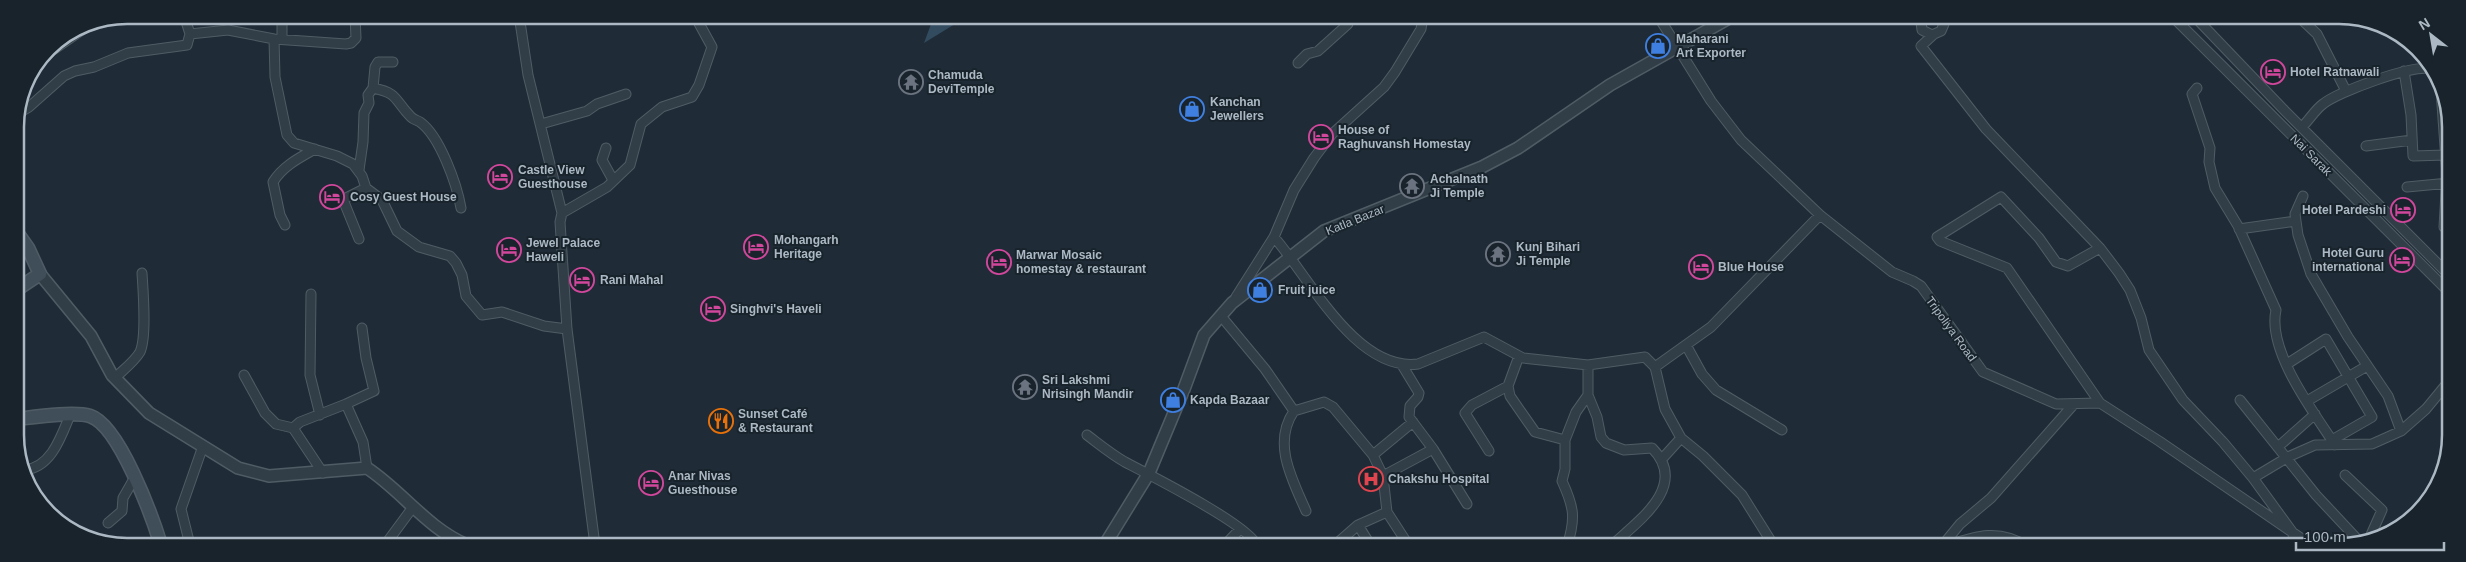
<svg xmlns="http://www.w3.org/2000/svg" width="2466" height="562" viewBox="0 0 2466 562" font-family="Helvetica,sans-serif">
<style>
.water{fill:#324b5f}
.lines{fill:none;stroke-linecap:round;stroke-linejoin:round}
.minor-casing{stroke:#505c65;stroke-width:11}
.tertiary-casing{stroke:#505c65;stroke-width:14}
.secondary-casing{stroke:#505c65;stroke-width:15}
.minor{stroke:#323e47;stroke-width:9}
.tertiary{stroke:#323e47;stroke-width:11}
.secondary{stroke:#404e5a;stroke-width:12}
.labels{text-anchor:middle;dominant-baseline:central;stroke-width:4;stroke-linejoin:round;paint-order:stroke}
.poi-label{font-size:12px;font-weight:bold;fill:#acb9c4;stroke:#18232b;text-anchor:start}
.street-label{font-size:12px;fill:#acb9c4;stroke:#18232b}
.rim{fill:none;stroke:#acb9c4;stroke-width:2.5}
</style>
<rect width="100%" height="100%" fill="#1f2c37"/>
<path class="water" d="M934 16H968L924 43Z"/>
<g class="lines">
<defs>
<path id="minor" d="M519 15 528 75 562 213 560 222 567 329 595 545
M1658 16 1711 101 1741 140 1820 215 1892 272 1913 281 1921 286 1983 372 2056 404 2100 403 2159 441 2314 547
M1924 17 1921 22 1922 30 1932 35 1941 31 1944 24 1941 17
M2173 17 2449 292
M2195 17 2285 111 2449 275
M2299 17 2317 34 2346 91
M190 34 228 30 274 39 346 44 351 43 356 38 355 15
M1933 35 1921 46 1986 129 2100 248 2119 273 2130 290 2141 318 2149 350 2183 400 2223 442 2253 478 2293 533 2294 547
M282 38V15
M274 39 275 77 287 135 294 143 337 156 353 164 362 176 366 188 382 200 397 231 419 247 450 256 456 263 462 275 466 296 482 315 502 312 544 326 567 329
M40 59 95 21
M1298 63 1307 54 1318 51 1348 24V16
M2404 71 2411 115 2413 156 2446 155
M373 88C399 93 394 100 411 117 414 120 417 120 420 122 440 136 457 185 461 208
M2197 88 2192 94 2210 148 2209 162 2215 188 2238 226 2276 310C2267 351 2313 411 2335 445
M2441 90 2447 175 2444 227
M17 114 29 107 64 76 75 71 94 67 128 53 187 45 190 34 184 15
M541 124 587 111 597 104 626 94
M2302 127C2309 120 2315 110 2323 104 2338 92 2413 64 2430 69
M2366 146 2412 140
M606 148 602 160 613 180
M359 170 363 142 364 113 369 103 368 95 373 88 375 67 378 62H393
M2407 187 2449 183
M2303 196 2295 214 2298 235 2311 274 2348 337 2388 396 2401 431
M562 213 607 187 630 165 641 124 662 107 692 97 699 85 712 47 695 16
M285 225 280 215 273 182C283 166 299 158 315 149
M2239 229 2296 221
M1274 237C1309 277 1356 372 1418 364L1484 337 1523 358 1588 365 1645 357 1655 367 1711 327 1820 215
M359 239 344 202 346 198 366 188
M311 294 310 375 320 415
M1236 297 1274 237 1294 190 1314 158 1332 134 1384 87 1395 72 1421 29 1423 16
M1221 316 1265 369 1294 411 1324 402 1333 407 1373 455 1383 476 1387 512 1409 546
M1686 345 1702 374 1716 390 1782 430
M1519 356 1508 386 1510 396 1535 432 1565 440
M2287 364 2326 339 2372 417 2332 440
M1402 365 1419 393 1418 397 1410 406 1409 417 1433 449 1467 504
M1655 367 1665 409 1681 438 1703 456 1742 495 1774 546
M244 375 265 413 276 424 293 428 323 473
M115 378C123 370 134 362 140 352 147 337 143 290 142 273
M1588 395 1597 417 1601 437 1606 443 1624 450 1652 448C1690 486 1637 522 1611 546
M2240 400 2316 495 2359 541
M2307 401 2367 366
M2100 403 2007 268 1940 241 1937 237 2001 197 2039 238 2056 262 2068 266 2100 248
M346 404 374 391 366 358 362 328
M1294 411C1272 443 1292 479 1306 511
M293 428 300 422 346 404 363 442 367 468
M1087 435C1099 444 1111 454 1125 462 1148 474 1251 526 1257 546
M2279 446 2315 414
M1489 451 1465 413 1472 405 1508 386
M1373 455 1413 422
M1661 460 1681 438
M24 470C51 468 61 437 70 415
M2345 475 2382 510 2370 537
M1383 476 1433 449
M2253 478 2288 457 2315 445 2372 444 2401 431 2426 409 2449 381
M108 523 122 511 123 498 135 477
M1358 525 1371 546
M190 545 181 509 203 446
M385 545 413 507
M1224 546 1240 529
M1334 546 1358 525 1387 512
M1567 546C1576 518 1574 507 1562 481L1565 469V440L1576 412 1588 395V365
M1942 546 1960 524 1991 498 2074 404
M1946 546C1976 536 1999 528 2028 547"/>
<path id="tertiary" d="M40 274 91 336 112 375 149 413 238 468 269 476 367 468C402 491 428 529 467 545
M1104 546 1149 473 1184 389 1204 335 1232 303 1324 231 1482 167 1518 148 1610 85 1731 17"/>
<path id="secondary" d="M16 231 28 248 40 274 16 290
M17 419C34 417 74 411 90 416 119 425 152 516 161 545"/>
</defs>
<use href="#minor" class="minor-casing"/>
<use href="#tertiary" class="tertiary-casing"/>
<use href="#secondary" class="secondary-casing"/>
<use href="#minor" class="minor"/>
<use href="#tertiary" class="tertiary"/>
<use href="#secondary" class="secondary"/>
</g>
<defs>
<symbol id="shop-ring" viewBox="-11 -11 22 22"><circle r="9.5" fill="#18232b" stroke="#3f7fe0" stroke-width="1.5"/><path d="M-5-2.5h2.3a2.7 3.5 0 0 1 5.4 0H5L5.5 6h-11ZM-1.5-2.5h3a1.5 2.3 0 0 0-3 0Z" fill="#3f7fe0"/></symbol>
<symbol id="hotel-ring" viewBox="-11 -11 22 22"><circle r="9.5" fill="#18232b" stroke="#d1479c" stroke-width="1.5"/><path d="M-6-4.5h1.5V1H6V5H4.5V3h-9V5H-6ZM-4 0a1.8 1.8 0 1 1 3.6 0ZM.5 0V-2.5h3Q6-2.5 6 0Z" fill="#d1479c"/></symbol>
<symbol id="temple-ring" viewBox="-11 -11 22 22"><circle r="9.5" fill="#18232b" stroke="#6b7280" stroke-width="1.5"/><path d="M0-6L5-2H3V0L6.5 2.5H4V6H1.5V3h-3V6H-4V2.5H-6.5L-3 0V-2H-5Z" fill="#6b7280"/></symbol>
<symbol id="restaurant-ring" viewBox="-11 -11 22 22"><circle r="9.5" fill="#18232b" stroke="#e8710a" stroke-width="1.5"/><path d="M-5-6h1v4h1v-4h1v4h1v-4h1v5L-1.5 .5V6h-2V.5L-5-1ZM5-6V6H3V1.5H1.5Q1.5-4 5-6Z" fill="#e8710a"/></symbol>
<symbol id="hospital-ring" viewBox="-11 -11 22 22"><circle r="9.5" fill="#18232b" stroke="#e0444e" stroke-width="1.5"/><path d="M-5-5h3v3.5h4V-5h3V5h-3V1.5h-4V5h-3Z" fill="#e0444e"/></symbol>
</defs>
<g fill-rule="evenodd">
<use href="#shop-ring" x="1644" y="32" width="28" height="28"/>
<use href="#hotel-ring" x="2259" y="58" width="28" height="28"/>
<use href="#temple-ring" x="897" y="68" width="28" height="28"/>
<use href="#shop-ring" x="1178" y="95" width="28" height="28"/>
<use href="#hotel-ring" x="1307" y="123" width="28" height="28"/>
<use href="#hotel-ring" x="486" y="163" width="28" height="28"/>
<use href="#temple-ring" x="1398" y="172" width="28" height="28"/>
<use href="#hotel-ring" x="318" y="183" width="28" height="28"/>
<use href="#hotel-ring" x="2389" y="196" width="28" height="28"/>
<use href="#hotel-ring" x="742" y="233" width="28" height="28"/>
<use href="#hotel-ring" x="495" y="236" width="28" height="28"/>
<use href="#temple-ring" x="1484" y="240" width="28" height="28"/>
<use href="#hotel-ring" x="2388" y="246" width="28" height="28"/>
<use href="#hotel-ring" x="985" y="248" width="28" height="28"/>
<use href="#hotel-ring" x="1687" y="253" width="28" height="28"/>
<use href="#hotel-ring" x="568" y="266" width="28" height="28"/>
<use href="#shop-ring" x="1246" y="276" width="28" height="28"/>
<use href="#hotel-ring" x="699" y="295" width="28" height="28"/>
<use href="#temple-ring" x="1011" y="373" width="28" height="28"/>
<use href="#shop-ring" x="1159" y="386" width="28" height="28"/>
<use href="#restaurant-ring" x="707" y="407" width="28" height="28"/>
<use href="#hospital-ring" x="1357" y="465" width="28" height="28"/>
<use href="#hotel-ring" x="637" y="469" width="28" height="28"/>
</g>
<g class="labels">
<g class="poi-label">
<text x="1676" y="39">Maharani<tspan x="1676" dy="14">Art Exporter</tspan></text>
<text x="2290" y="72">Hotel Ratnawali</text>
<text x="928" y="75">Chamuda<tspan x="928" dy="14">DeviTemple</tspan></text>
<text x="1210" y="102">Kanchan<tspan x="1210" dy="14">Jewellers</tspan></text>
<text x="1338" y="130">House of<tspan x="1338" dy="14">Raghuvansh Homestay</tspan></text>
<text x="518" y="170">Castle View<tspan x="518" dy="14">Guesthouse</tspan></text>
<text x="1430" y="179">Achalnath<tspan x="1430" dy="14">Ji Temple</tspan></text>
<text x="350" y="197">Cosy Guest House</text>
<text x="2386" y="210" text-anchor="end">Hotel Pardeshi</text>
<text x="774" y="240">Mohangarh<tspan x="774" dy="14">Heritage</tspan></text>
<text x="526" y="243">Jewel Palace<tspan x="526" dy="14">Haweli</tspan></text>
<text x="1516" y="247">Kunj Bihari<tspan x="1516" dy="14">Ji Temple</tspan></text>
<text x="2384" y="253" text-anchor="end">Hotel Guru<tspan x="2384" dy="14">international</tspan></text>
<text x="1016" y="255">Marwar Mosaic<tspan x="1016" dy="14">homestay &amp; restaurant</tspan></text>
<text x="1718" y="267">Blue House</text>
<text x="600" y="280">Rani Mahal</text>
<text x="1278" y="290">Fruit juice</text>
<text x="730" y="309">Singhvi's Haveli</text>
<text x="1042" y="380">Sri Lakshmi<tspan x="1042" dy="14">Nrisingh Mandir</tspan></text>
<text x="1190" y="400">Kapda Bazaar</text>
<text x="738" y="414">Sunset Café<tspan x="738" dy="14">&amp; Restaurant</tspan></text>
<text x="668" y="476">Anar Nivas<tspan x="668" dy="14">Guesthouse</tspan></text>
<text x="1388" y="479">Chakshu Hospital</text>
</g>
<g class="street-label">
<text transform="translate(2311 155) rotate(45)">Nai Sarak</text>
<text transform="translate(1355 220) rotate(-22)">Katla Bazar</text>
<text transform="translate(1951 329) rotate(54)">Tripoliya Road</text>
</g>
</g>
<path d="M0 0H2466V562H0ZM127 24H2339A103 103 0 0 1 2442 127V435A103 103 0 0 1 2339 538H127A103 103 0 0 1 24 435V127A103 103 0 0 1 127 24Z" fill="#18232b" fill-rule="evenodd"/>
<path class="rim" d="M127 24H2339A103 103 0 0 1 2442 127V435A103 103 0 0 1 2339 538H127A103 103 0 0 1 24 435V127A103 103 0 0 1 127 24Z"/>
<g transform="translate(2431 35) rotate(329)" stroke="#18232b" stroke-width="4" paint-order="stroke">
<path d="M0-4L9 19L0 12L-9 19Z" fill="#acb9c4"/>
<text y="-8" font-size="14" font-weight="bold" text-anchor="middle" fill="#acb9c4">N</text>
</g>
<path d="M2296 542v8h148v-8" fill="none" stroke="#acb9c4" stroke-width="2.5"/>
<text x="2304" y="542" font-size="15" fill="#acb9c4" stroke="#18232b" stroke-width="4" paint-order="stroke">100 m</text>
</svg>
